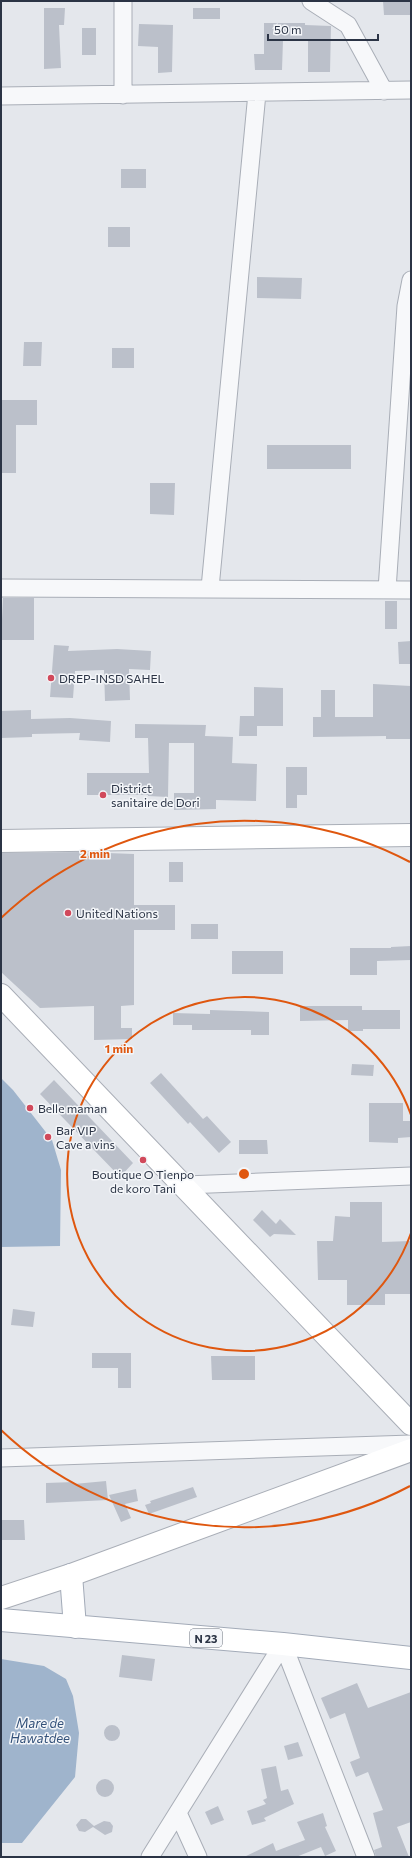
<svg xmlns="http://www.w3.org/2000/svg" width="412" height="1858" viewBox="0 0 412 1858" font-family="Commissioner,sans-serif">
<style>
.water{fill:#9fb4cc}
.building{fill:#bbc0ca}
.lines{fill:none;stroke-linecap:round;stroke-linejoin:round}
.minor-casing{stroke:#a9aeb7;stroke-width:19}
.secondary-casing{stroke:#a9aeb7;stroke-width:24}
.primary-casing{stroke:#a3abb8;stroke-width:24}
.minor{stroke:#f7f8fa;stroke-width:17}
.secondary{stroke:#fff;stroke-width:22}
.primary{stroke:#fff;stroke-width:22}
.ring{fill:none;stroke:#df570f;stroke-width:2}
.poi-dot{fill:#d1495b;stroke:#f4f6f9;stroke-width:1.5}
.labels{text-anchor:middle;dominant-baseline:central;stroke-width:3;stroke-linejoin:round;paint-order:stroke}
.shield{fill:#f4f6f9;stroke:#676e7b;stroke-width:1}
.shield-label{font-size:11px;font-weight:bold;fill:#2b3445}
.poi-label{font-size:12px;fill:#2b3445;stroke:#f4f6f9;text-anchor:start}
.water-label{font-size:13px;font-style:italic;fill:#34527a;stroke:#f4f6f9}
.centre{fill:#df570f;stroke:#f4f6f9;stroke-width:2}
.ring-label{font-size:12px;text-anchor:middle;font-weight:bold;fill:#df570f;stroke:#f4f6f9;stroke-width:3;stroke-linejoin:round;paint-order:stroke}
</style>
<rect width="100%" height="100%" fill="#e4e7ec"/>
<path class="water" d="M1 1078 13 1090 52 1140 61 1170 60 1246 1 1247Z
M1 1659 44 1666 66 1679 73 1696 79 1733 75 1777 22 1843H1Z"/>
<path class="building" d="M383 1H411V15H384Z
M44 8H65L64 25H59L61 68 44 69Z
M193 8H220V19H193Z
M264 23H305V25L331 26 330 72H308V40H283L282 70H255L254 54H264Z
M139 24 173 25 172 72 158 73V47L138 46Z
M82 28H96V55H82Z
M121 169H146V188H121Z
M108 227H130V247H108Z
M257 277 302 278 301 299 257 298Z
M24 342H42L41 366H23Z
M112 348H134V368H112Z
M1 400H37V425H16V473H1Z
M267 445H351V469H267Z
M150 483H175L174 515 150 514Z
M3 598H34V640H1Z
M385 601H397V629H385Z
M411 641V664H399L398 642Z
M54 645 69 646 68 651 117 649 151 651 150 670 129 669 130 700 105 701 104 670 75 671 73 698 50 697Z
M373 684 411 686V739H386V736L313 737V717H321V690H335V717H373Z
M254 687 283 688V726H257V736H239L240 716H254Z
M31 710V719L70 718 111 721 110 742 79 740 80 733 32 734V737L1 738V711Z
M135 724 206 725 205 736 233 737 232 763 257 764 256 801 216 800V809L174 810V793H194V743H169L168 797 148 796V795H87V773H149L148 738H135Z
M286 767H307V795H297V808H286Z
M81 852 134 854V905H175V930H134V1005L121 1006V1028H132V1039L94 1040V1006L40 1008 1 972V853Z
M169 862H183V882H169Z
M191 924H218V939H191Z
M411 946V960L377 961V975H350V948H391V947Z
M232 951H283V974H232Z
M300 1006H362V1010H400V1029H363V1031H348V1020L300 1021Z
M210 1010 269 1012V1035H251V1030H192V1025H173V1013L210 1014Z
M352 1064 374 1065 373 1076 351 1075Z
M161 1073 203 1119 207 1116 231 1142 219 1153 190 1122 188 1124 150 1083Z
M54 1080 133 1163 120 1177 40 1094Z
M369 1103H403V1121H411V1137L398 1138V1143L369 1142Z
M239 1140H267L268 1154H239Z
M350 1202H382V1242L411 1241V1294H385V1305H347V1280H318L317 1241H333L335 1216 350 1217Z
M262 1210 276 1224 280 1219 296 1235 274 1234 270 1237 253 1220Z
M13 1309 35 1312 33 1327 11 1325Z
M92 1353H131V1388H118V1368H92Z
M211 1356H255V1380H212Z
M106 1481 108 1500 46 1503V1483L74 1482V1484Z
M193 1487 197 1497 149 1514 145 1505 151 1503 150 1501Z
M136 1489 138 1501 125 1504 131 1518 121 1522 109 1495Z
M1 1520H24L25 1540H1Z
M122 1655 155 1659 152 1681 119 1677Z
M357 1683 368 1708 411 1692V1822L397 1827 409 1857H376L374 1850 382 1847 373 1813 383 1810 368 1772 356 1777 350 1762 360 1758 345 1713 330 1719 321 1698Z
M104 1733a8 8 0 1 1 16 0a8 8 0 1 1-16 0Z
M298 1742 303 1756 288 1760 284 1746Z
M276 1766 281 1791 288 1789 294 1804 264 1818 266 1821 252 1825 247 1811 266 1804 263 1800 267 1798 261 1769Z
M96 1788a9 9 0 1 1 18 0a9 9 0 1 1-18 0Z
M218 1806 224 1820 211 1825 205 1812Z
M323 1813 327 1826 325 1827 336 1851 325 1856 321 1847 296 1857H244L273 1843 276 1851 305 1840 297 1822Z
M81 1819H86L94 1826 104 1821 110 1822 113 1826 112 1832 105 1835 93 1827 85 1832 79 1831 76 1825Z"/>
<g class="lines">
<defs>
<path id="minor" d="M123 1V95
M311 1 348 25 384 91
M1 96 411 90
M1 588 411 590
M210 588 257 93
M387 590 406 306 411 280
M185 1185 411 1176
M1 1458 411 1444
M283 1644 366 1857
M178 1813 198 1857
M150 1857 283 1644"/>
<path id="secondary" d="M1 841 411 835
M1 995 411 1424
M1 1598 71 1575 411 1450"/>
<path id="primary" d="M71 1575 75 1627
M1 1620 283 1644 411 1658"/>
</defs>
<use href="#minor" class="minor-casing"/>
<use href="#secondary" class="secondary-casing"/>
<use href="#primary" class="primary-casing"/>
<use href="#minor" class="minor"/>
<use href="#secondary" class="secondary"/>
<use href="#primary" class="primary"/>
</g>
<g class="ring">
<path d="M411 1233A177 177 0 1 1 411 1115"/>
<path d="M410 1486A353 353 0 0 1 1 1430M1 918A353 353 0 0 1 410 862"/>
</g>
<g class="poi-dot">
<circle cx="51" cy="678" r="4"/>
<circle cx="103" cy="795" r="4"/>
<circle cx="68" cy="913" r="4"/>
<circle cx="30" cy="1108" r="4"/>
<circle cx="48" cy="1137" r="4"/>
<circle cx="143" cy="1160" r="4"/>
</g>
<g class="labels">
<rect class="shield" x="190" y="1629" width="32" height="18" rx="3"/>
<g class="shield-label">
<text x="206" y="1638">N 23</text>
</g>
<g class="poi-label">
<text x="59" y="678">DREP-INSD SAHEL</text>
<text x="111" y="788">District<tspan x="111" dy="14">sanitaire de Dori</tspan></text>
<text x="76" y="913">United Nations</text>
<text x="38" y="1108">Belle maman</text>
<text x="56" y="1130">Bar VIP<tspan x="56" dy="14">Cave a vins</tspan></text>
<text x="143" y="1174" text-anchor="middle">Boutique O Tienpo<tspan x="143" dy="14">de koro Tani</tspan></text>
</g>
<g class="water-label">
<text x="40" y="1723">Mare de<tspan x="40" dy="15">Hawatdee</tspan></text>
</g>
</g>
<circle cx="244" cy="1174" r="6" class="centre"/>
<g class="ring-label">
<text x="95" y="858">2 min</text>
<text x="119" y="1053">1 min</text>
</g>
<rect width="412" height="1858" fill="none" stroke="#2b3445" stroke-width="4"/>
<path d="M268 34v6h110v-6" fill="none" stroke="#2b3445" stroke-width="2"/>
<text x="274" y="34" font-size="12" fill="#2b3445" stroke="#f4f6f9" stroke-width="3" paint-order="stroke">50 m</text>
</svg>
